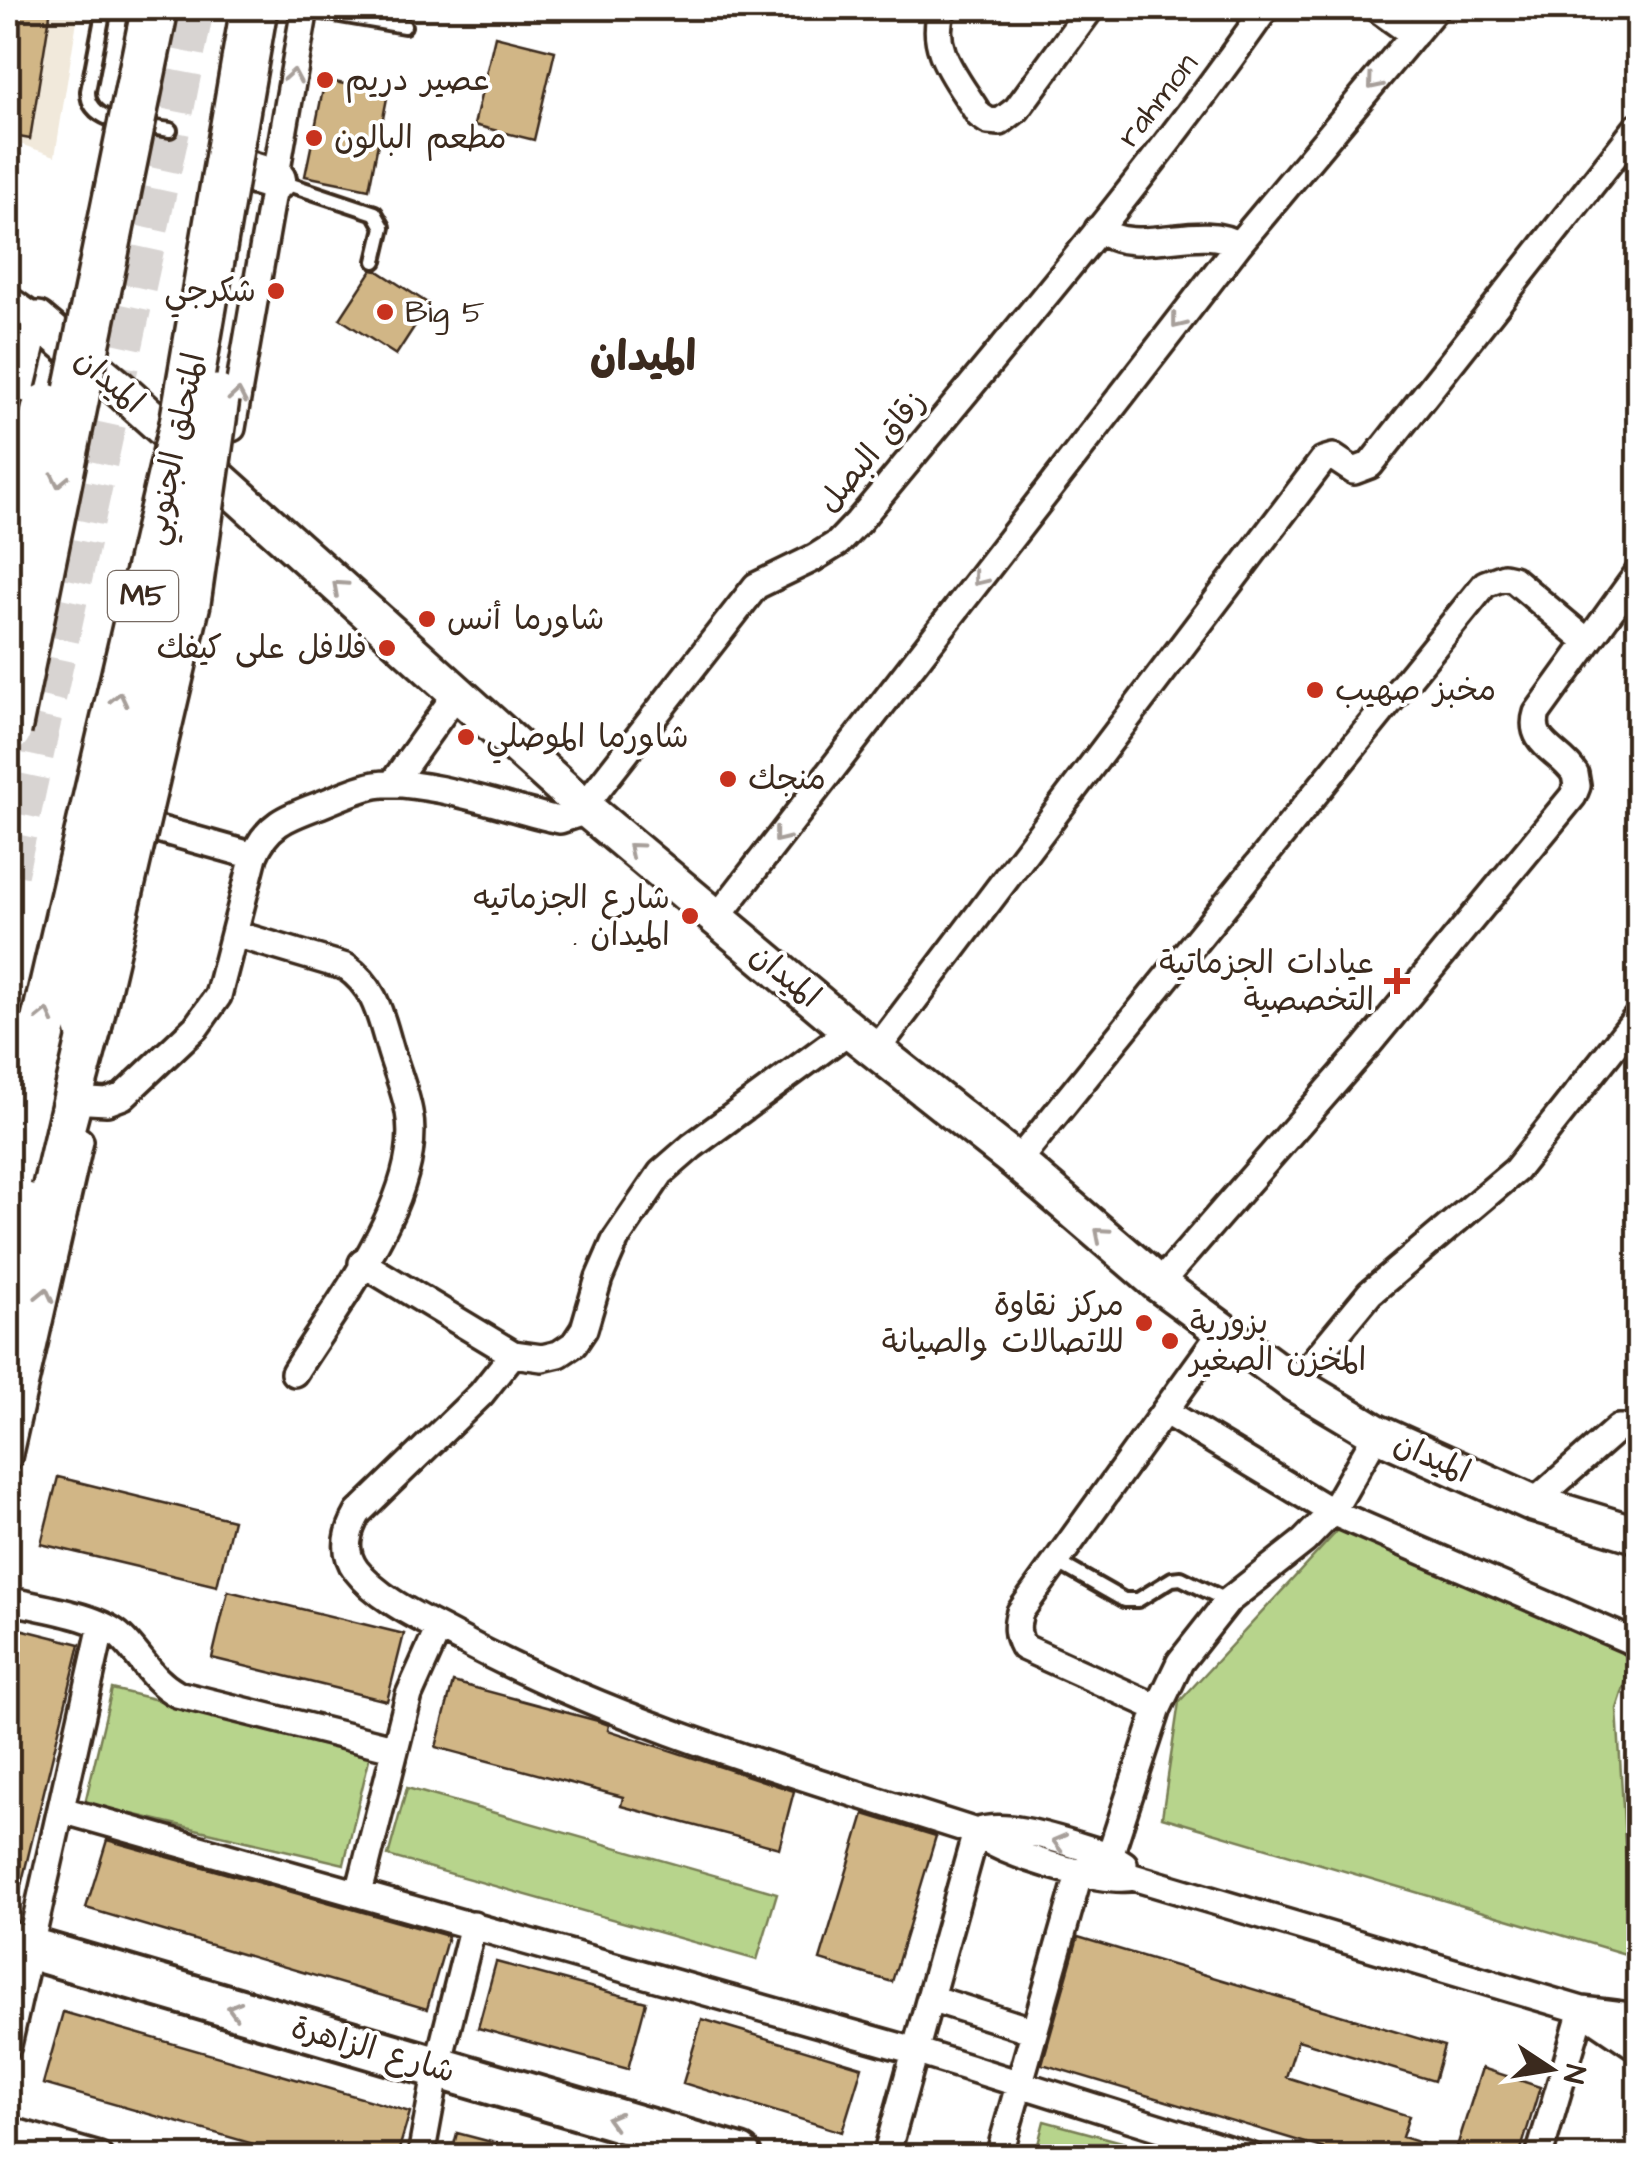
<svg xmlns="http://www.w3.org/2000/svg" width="1646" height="2164" viewBox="0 0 1646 2164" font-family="'Architects Daughter','Playpen Sans Arabic',sans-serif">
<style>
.built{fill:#f1e9db}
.green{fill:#b7d48c;stroke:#797f55;stroke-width:2.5}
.building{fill:#d1b686;stroke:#3b2a1e;stroke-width:2.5}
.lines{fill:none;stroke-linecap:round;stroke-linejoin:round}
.primary-tunnel{stroke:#d8d4d2;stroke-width:40;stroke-dasharray:40 20;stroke-linecap:butt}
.lane-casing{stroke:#3b2a1e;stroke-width:20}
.street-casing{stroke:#3b2a1e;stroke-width:32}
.secondary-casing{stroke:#3b2a1e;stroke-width:42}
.primary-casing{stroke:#3b2a1e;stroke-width:48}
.highway-casing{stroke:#3b2a1e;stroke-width:52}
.lane{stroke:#fff;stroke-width:12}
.street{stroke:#fff;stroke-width:25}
.secondary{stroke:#fff;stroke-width:35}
.primary{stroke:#fff;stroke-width:40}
.highway{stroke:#fff;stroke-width:45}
.highway-bridge-casing{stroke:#3b2a1e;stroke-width:52;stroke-linecap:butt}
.highway-bridge{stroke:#fff;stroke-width:45}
.oneway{stroke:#a79f9a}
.poi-dot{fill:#c8321e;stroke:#fff;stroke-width:4}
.labels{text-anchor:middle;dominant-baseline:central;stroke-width:8;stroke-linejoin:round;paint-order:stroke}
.shield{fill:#fff;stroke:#766a62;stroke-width:2.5}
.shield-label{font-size:30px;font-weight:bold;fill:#3b2a1e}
.poi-label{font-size:32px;fill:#3b2a1e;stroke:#fff;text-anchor:start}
.street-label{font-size:32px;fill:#3b2a1e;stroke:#fff}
.district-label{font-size:42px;font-weight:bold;fill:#3b2a1e;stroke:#fff}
</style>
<rect width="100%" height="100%" fill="#fff"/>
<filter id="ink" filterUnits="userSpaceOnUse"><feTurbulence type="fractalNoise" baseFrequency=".01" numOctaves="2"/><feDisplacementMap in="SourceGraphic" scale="20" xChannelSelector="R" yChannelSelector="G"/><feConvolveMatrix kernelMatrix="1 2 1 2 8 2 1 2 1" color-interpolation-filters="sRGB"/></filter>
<g filter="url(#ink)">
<path class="built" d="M8 8H79L55 156 8 140Z"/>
<path class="green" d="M1341 1527 1636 1649 1617 1709 1632 1956 1162 1817 1179 1702Z
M112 1689 371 1751 344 1864 85 1803Z
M407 1788 777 1893 757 1960 388 1856Z
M1044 2121 1174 2156H1035Z"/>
<path class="building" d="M8 8H51L30 139 8 135Z
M495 36 555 51 534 140 474 125Z
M325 80 388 93 369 189 305 176Z
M372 270 378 271 429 304 396 355 340 319Z
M58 1477 233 1520 217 1586 41 1544Z
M228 1591 404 1634 387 1701 212 1658Z
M16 1628 80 1644 16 1906 8 1905V1662Z
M453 1682 598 1721 609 1725 608 1730 794 1791 779 1848 621 1806 623 1797 436 1747Z
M864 1814 936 1836 892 1982 820 1960Z
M107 1840 448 1936 427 2009 86 1908Z
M1078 1937 1444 2046 1434 2081 1298 2040 1286 2077 1409 2116 1402 2137 1449 2152 1448 2156H1321L1323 2148 1042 2064Z
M496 1962 646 2002 628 2069 478 2028Z
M63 2012 410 2112 397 2156H296L43 2084Z
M702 2019 862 2067 842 2132 683 2083Z
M1482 2068 1540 2087 1519 2156H1454Z
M457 2133 518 2149 517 2156H451Z"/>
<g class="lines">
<path class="primary-tunnel" d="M8 873 170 130 194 8"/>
<defs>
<path id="lane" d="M104 8 88 91C87 126 144 125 170 130
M305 9 404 26
M279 181 375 213 383 227 375 261
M1057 1562 1124 1600H1138L1172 1579 1181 1578 1228 1601"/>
<path id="street" d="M943 8C926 48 959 81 979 115L988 121 1000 122 1017 109 1091 8
M1376 8 1414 35
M1098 229C1137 259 1200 220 1238 245
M8 299 38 320 8 444
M232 428 305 8
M392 784 457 693
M129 821 254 856
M716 919 1238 245 1436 8
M235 934 346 967C375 987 380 1014 389 1045 395 1067 405 1089 409 1112 425 1194 337 1304 294 1373
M877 1049 1323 460 1333 457 1354 471 1370 465 1638 126
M89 1101 107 1102 123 1096 196 1027 218 996 254 856C266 825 287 817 317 806 336 799 355 789 375 785 418 777 505 807 550 818L560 820 578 814 756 586 814 558 838 543 858 522C997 353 1141 187 1266 8
M1017 1162 1485 584 1504 577 1513 579 1588 642
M362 1263 513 1354 542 1358 559 1354 574 1344 584 1329 599 1278 616 1239 661 1173 692 1146 850 1030
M1159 1284 1366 1047 1573 796 1577 786 1575 774C1561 751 1527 744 1537 713L1638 573
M513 1354 481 1394 358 1513C347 1532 342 1551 356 1570 380 1601 423 1619 456 1637 621 1726 799 1775 976 1832 996 1853 1105 1885 1133 1877L1582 2010 1638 2017
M1295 1384 1370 1293 1516 1170 1638 1016
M1166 1412 1332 1512 1638 1644
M8 1458 80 1141
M1533 1503 1618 1428H1638
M8 1600C39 1608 98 1615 121 1637 142 1657 151 1680 177 1694L393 1748
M1158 1708 1023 1647C1016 1634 1016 1626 1020 1612L1223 1330
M62 1810 915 2051 1250 2156
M976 1832C1009 1819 1075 1846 1110 1855L1124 1864
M1110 1855 1158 1708 1180 1662 1228 1601 1304 1541 1332 1512 1377 1433
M359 1893 409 1695 439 1628
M930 1998 1034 2031
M8 2045 102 1625
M8 2130 99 2156
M421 2156 437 2069 473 1925
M886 2156 976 1832
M999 2156 1080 1871
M1539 2156 1582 2010 1638 2048"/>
<path id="secondary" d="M38 320 115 385 585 808 850 1030 1017 1162 1159 1284 1295 1384 1377 1433 1533 1503 1638 1535"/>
<path id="primary" d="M238 169 275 180
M8 1942 740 2156"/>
<path id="highway" d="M8 1328 88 1028"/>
</defs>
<use href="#lane" class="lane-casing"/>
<use href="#street" class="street-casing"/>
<use href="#secondary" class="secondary-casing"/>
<use href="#primary" class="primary-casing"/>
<use href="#highway" class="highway-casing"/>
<use href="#lane" class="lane"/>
<use href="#street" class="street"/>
<use href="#secondary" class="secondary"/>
<use href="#primary" class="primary"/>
<use href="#highway" class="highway"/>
<defs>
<path id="highway-bridge" d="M8 555 46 407
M8 730 155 8
M88 1028 187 603 216 398
M8 1179 183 424 254 8"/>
</defs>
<use href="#highway-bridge" class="highway-bridge-casing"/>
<use href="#highway-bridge" class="highway-bridge"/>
</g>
<defs><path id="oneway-chevron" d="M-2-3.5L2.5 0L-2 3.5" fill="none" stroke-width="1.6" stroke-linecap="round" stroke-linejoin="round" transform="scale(2.5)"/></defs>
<g class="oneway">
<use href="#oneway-chevron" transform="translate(293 76) rotate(-80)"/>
<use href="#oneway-chevron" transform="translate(1374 83) rotate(130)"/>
<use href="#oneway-chevron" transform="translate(1178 322) rotate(128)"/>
<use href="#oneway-chevron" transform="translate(238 396) rotate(-80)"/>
<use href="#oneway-chevron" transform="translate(59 480) rotate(102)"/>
<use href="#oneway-chevron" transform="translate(979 579) rotate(128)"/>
<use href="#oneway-chevron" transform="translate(339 587) rotate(-138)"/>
<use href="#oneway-chevron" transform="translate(119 699) rotate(-77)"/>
<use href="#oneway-chevron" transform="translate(780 836) rotate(128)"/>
<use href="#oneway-chevron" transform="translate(634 849) rotate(-140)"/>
<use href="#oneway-chevron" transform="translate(46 1016) rotate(-77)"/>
<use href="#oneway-chevron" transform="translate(1101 1234) rotate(-139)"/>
<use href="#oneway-chevron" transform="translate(45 1295) rotate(-77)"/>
<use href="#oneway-chevron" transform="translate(1059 1842) rotate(-165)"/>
<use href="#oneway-chevron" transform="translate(234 2009) rotate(-164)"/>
<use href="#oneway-chevron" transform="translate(613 2120) rotate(-164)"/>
</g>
</g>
<g class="poi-dot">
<circle cx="325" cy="80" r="10"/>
<circle cx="314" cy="138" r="10"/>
<circle cx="276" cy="291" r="10"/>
<circle cx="385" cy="312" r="10"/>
<circle cx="427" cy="619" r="10"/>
<circle cx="387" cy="648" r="10"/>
<circle cx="1315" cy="690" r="10"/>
<circle cx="466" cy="737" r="10"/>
<circle cx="728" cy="779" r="10"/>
<circle cx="690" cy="916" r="10"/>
<path d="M1392 966h10v10h10v10h-10v10h-10v-10h-10v-10h10z"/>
<circle cx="1144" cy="1323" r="10"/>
<circle cx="1170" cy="1341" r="10"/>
</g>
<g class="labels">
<rect class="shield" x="108" y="571" width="70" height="50" rx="8"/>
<g class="shield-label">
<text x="143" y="596">M5</text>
</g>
<g class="poi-label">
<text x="345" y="80">عصير دريم</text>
<text x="334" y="138">مطعم البالون</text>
<text x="256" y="291" text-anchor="end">شكرجي</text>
<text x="405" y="312">Big 5</text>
<text x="447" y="619">شاورما أنس</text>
<text x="367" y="648" text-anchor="end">فلافل على كيفك</text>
<text x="1335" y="690">مخبز صهيب</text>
<text x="486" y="737">شاورما الموصلي</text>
<text x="748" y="779">منجك</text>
<text x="670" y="898" text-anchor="end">شارع الجزماتيه<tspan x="670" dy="37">. الميدان</tspan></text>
<text x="1374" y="963" text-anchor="end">عيادات الجزماتية<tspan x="1374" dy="37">التخصصية</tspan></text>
<text x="1124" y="1305" text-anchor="end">مركز نقاوة<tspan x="1124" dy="37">للاتصالات والصيانة</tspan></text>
<text x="1190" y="1323">بزورية<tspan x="1190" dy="37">المخزن الصغير</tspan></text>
</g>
<g class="street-label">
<text transform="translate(1158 100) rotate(-52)">rahmon</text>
<text transform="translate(109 381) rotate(41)">الميدان</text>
<text transform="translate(175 449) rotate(-78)">المتحلق الجنوبي</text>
<text transform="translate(872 452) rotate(-50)">زقاق البصل</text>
<text transform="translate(785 976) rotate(40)">الميدان</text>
<text transform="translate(1432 1458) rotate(24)">الميدان</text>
<text transform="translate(373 2050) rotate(16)">شارع الزاهرة</text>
</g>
<g class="district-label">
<text x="643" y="358">الميدان</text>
</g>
</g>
<rect width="1646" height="2164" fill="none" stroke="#fff" stroke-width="40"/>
<rect x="20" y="20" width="1606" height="2124" fill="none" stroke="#3b2a1e" stroke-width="4" filter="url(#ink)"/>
<g transform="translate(1551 2069) rotate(102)" stroke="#ffffff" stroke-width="8" paint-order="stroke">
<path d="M0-8L18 38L0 25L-18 38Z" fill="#3b2a1e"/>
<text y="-15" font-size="28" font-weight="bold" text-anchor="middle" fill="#3b2a1e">N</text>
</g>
</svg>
